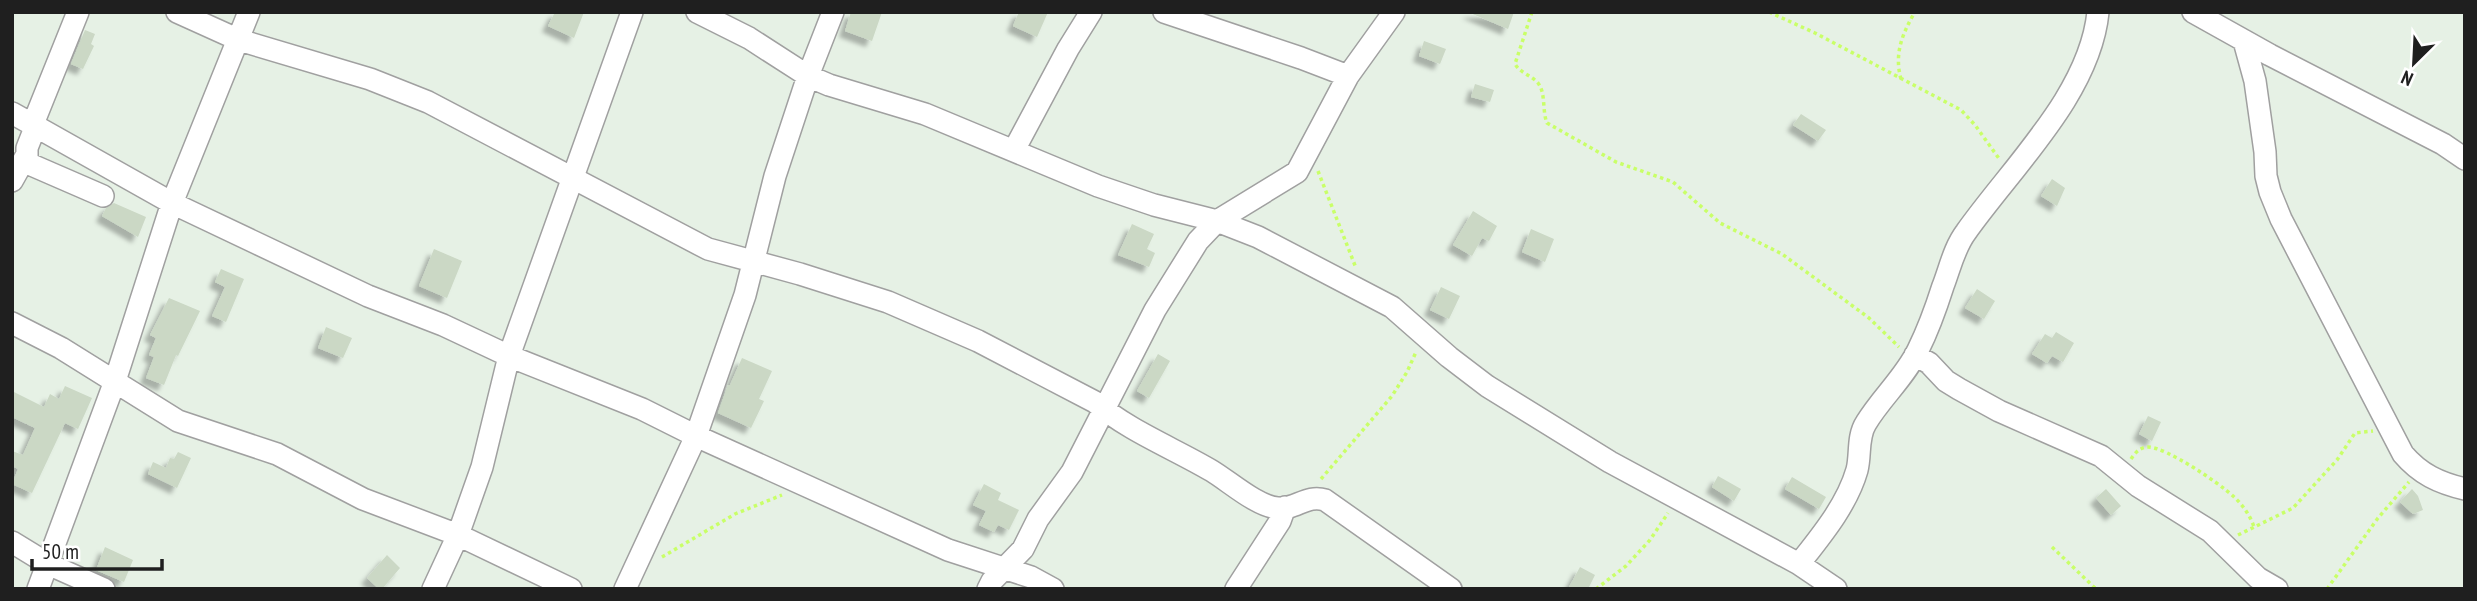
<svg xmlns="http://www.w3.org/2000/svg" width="2477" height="601" viewBox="0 0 2477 601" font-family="'PT Sans Narrow',sans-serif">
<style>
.building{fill:#cbd8c5;filter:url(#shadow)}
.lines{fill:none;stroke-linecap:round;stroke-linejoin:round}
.street-casing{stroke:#a0a0a0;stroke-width:24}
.path{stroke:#c9ff68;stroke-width:3.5;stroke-dasharray:3.5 3.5;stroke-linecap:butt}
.street{stroke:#fff;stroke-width:21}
</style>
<defs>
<filter id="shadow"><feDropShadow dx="-6" dy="6" stdDeviation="2" flood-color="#0004"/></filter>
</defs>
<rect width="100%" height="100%" fill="#e6f1e5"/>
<path class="building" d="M555 12H584L574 38 548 26Z
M851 12H882L872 41 845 31Z
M1019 12H1048L1037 37 1013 26Z
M1468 12H1514L1508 29Z
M85 30 95 34 91 44 94 46 83 69 71 64Z
M1424 41 1446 49 1440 64 1419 56Z
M1475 84 1494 90 1490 102 1471 97Z
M1801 114 1826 130 1818 141 1793 125Z
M2052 179 2065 188 2057 206 2041 196Z
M114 203 146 217 138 237 102 216 106 208Z
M1473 211 1497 226 1489 241 1482 238 1472 256 1453 245Z
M1132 224 1154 234 1147 249 1155 253 1149 267 1118 255Z
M1531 229 1554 239 1545 262 1522 252Z
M434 249 462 261 447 298 419 286Z
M221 269 244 279 226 322 212 316 225 287 215 282Z
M1441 287 1460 296 1449 319 1430 310Z
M1977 289 1995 301 1984 319 1965 308Z
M169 298 200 311 178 356 176 355 164 385 146 378 154 357 149 355 156 338 150 335Z
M326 327 352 338 343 358 318 348Z
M2056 332 2074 343 2063 362 2052 356 2047 363 2032 354 2045 334 2052 338Z
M1158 354 1170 361 1149 398 1137 391Z
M742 358 772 371 759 399 764 401 751 428 718 413 728 385H730Z
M65 386 92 398 78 429 65 423 32 493 12 484 18 469 12 466V451L23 455 35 428 12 417V391L44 407 50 394 59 399Z
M2148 416 2161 422 2152 441 2139 434Z
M178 452 191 458 177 488 148 474 153 462 166 468 170 458 174 459Z
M1718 476 1741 489 1734 501 1712 487Z
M1792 477 1826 497 1819 509 1785 489Z
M984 484 1001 493 998 500 1019 510 1009 530 998 525 994 532 979 525 986 511 973 505Z
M2106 489 2121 506 2111 515 2096 498Z
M2412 489 2418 496 2423 510 2413 514 2400 502Z
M105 547 133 560 124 582 96 570Z
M387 555 400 568 382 589H379L367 578Z
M1580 567 1595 575 1588 589H1568Z"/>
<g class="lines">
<defs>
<path id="street" d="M177 12 239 40 370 79 428 102 708 249 800 274 888 302 978 341 1095 402C1129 431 1173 448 1212 471 1230 482 1258 507 1278 508 1295 510 1307 494 1325 500L1451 589
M697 12 749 38 808 76 829 85 925 114 1098 186 1154 205 1217 221 1258 237 1392 307 1449 357 1487 386 1610 462 1799 564 1836 589
M1164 12 1301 58 1348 76
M2193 12 2270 55 2443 144 2465 159
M2244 41 2255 81 2265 152 2266 176 2270 192 2281 219 2403 454C2420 474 2439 483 2465 489
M12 113 172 203 368 296 443 325 509 356 642 409 696 436 948 550 1031 577 1053 589
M33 124 78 12
M36 125 27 148V163L103 196
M1014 150 1068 49 1091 12
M12 181 26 156
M12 323 61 348 178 421 277 454 363 499 458 535 571 589
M1915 355 1929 363 1946 381 1959 389 1999 411 2101 456 2138 486 2210 531 2258 578 2277 589
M12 542 48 564 104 589
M1799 564C1821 536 1847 505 1857 470 1861 455 1857 437 1866 423 1881 398 1905 377 1918 350 1928 330 1936 308 1943 286 1950 268 1954 248 1966 232 2011 168 2090 94 2098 12
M38 589 115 381 172 203 249 12
M433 589 458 535 482 467 509 356 632 12
M625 589 696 436 745 295 775 176 808 76 833 12
M988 589 992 581 1023 549 1038 519 1072 472 1155 310 1198 241 1217 221 1297 172 1348 76 1394 12
M1236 589 1280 521 1285 507"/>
</defs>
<use href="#street" class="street-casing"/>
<path class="path" d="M1532 12 1515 64C1520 73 1531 75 1538 83 1546 93 1542 111 1547 123L1616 162 1673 182 1720 223 1782 254 1869 318 1899 347
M1769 12 1815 33 1961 110 1975 125 2000 160
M1901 79C1894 54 1902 34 1915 12
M1318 171 1356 268
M2131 459C2135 453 2140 447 2148 447 2166 447 2219 483 2233 496 2242 504 2250 515 2254 527
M1321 479 1392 396 1407 372 1416 352
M2238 535 2293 508 2337 460 2355 433 2373 431
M2052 547 2096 589
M662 557 735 514 782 495
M1596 589 1626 566 1650 540 1668 513
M2327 589 2378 518 2409 482"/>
<use href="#street" class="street"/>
</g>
<rect width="2477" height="601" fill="none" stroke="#1f1f1f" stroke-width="28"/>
<g transform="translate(2414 63) rotate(204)" stroke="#ffffff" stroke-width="5" paint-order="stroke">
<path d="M0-5L12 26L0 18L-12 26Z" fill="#1f1f1f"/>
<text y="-10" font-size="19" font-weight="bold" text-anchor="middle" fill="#1f1f1f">N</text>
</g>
<path d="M32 559v10h130v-10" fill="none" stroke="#1f1f1f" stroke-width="3.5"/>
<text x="42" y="559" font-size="21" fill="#1f1f1f" stroke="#ffffff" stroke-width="5" paint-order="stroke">50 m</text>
</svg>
